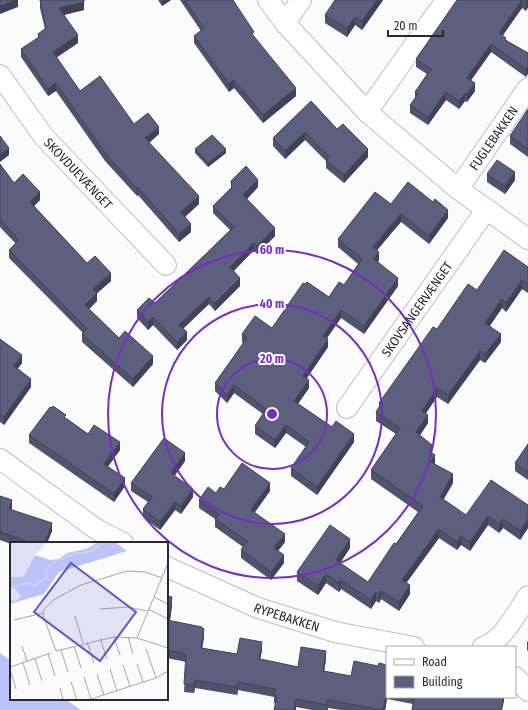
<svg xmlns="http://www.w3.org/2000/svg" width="528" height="710" viewBox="0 0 528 710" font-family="'Fira Sans Condensed',sans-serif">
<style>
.forest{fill:#bbc3f8}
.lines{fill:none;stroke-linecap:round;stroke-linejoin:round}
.minor-casing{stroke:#b6bcdd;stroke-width:22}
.minor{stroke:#fff;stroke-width:20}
.wall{fill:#4f536c}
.shaded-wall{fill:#404358}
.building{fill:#5c607e;stroke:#404358}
.ring{fill:none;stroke:#7b2cbf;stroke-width:2}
.labels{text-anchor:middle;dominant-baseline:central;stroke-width:4;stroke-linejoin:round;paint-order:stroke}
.street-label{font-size:13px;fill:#262835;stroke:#fff}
.inset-river{fill:none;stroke:#cbd1f5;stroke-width:2}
.inset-road{fill:none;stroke:#a6a7ac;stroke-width:1}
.view{fill:#5757ce;fill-opacity:0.15;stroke:#5757ce;stroke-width:2}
.inset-edge{fill:none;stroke:#262835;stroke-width:2}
.centre{fill:#7b2cbf;stroke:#fff;stroke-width:2}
.ring-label{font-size:12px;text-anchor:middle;font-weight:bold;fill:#7b2cbf;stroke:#fff;stroke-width:4;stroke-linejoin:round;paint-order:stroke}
</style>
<rect width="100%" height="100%" fill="#fbfbfb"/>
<path class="forest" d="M0 653 11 661V699H65L81 710H0Z"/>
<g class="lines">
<defs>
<g id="minor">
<path d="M268 0 285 23 367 112 458 189 528 239"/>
<path d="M285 23 301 0"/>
<path id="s1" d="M0 75 44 137 166 265"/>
<path d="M367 112 446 0"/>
<path id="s2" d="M458 189 528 88"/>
<path id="s3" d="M347 408 486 210"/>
<path d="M0 459 96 529 123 543"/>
<path id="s4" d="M167 567 258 608 335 632 414 647"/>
<path d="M483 647C503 641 517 612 528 596"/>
<path d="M515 677 528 691"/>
</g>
</defs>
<use href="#minor" class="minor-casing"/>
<use href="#minor" class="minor"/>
</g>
<path class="wall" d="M40 0 84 10 64 15 78 43 56 57 80 91 134 124 159 134 149 143 199 204 185 217 191 232 179 242 138 195 137 196 105 161 56 91 48 96 21 57V49L38 38V34L45 29 40 8Z
M158 0H171L162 6Z
M180 0H233L254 36 296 96 263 123 234 88 229 92 194 43V36L201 31Z
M383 0 362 30 355 25 347 37 325 23V15Z
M457 0H528V7L526 11 522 8 502 36 506 40 528 53 526 77 491 52 471 80 475 91 467 102 465 101 459 109 446 100 428 125 410 113V105L415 99V92L427 74 416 67V59Z
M311 101 337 129 368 157 344 183 326 168V161L305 140 285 159 273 146V138Z
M528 109V157L510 144V136Z
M195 149 226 153 208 167 195 153Z
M0 164 14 183 40 200 34 206 87 263 111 281 97 293V301L89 309 119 338 153 364 133 387 82 342V334L83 333 9 258V250L16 244 0 227Z
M487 174 515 180 505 194 487 182Z
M231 181 258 187 247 199 275 236 257 254 254 250 234 271 240 286 215 311 209 304 183 329 187 340 177 350 153 325 148 330 137 318V310L155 303 230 230 213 213V206L231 188Z
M391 204 448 218 429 244 401 222 394 230 377 250 379 260 378 262 398 286 364 334 341 318 326 338 328 347 306 379 309 388 298 404 354 442 317 495 291 476V468L306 447 286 433 275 448 255 434V426L263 414 234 393 227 403 215 391V383L243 343 242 342V334L272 328 329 297 344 285 358 264 338 247V239Z
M528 267V293L522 289 506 312 502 308 490 326 501 342 485 363 480 360 448 404 437 397 426 413 428 423 420 435 432 453 435 464 453 483 443 499 466 515 528 505V528L520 540 503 528 499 533 488 525 470 551 461 545 457 550 439 538 406 583 410 594 399 611 381 599 379 603 376 601 371 609 341 589 339 592 326 583 318 595 297 581V572L350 548 340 563 368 582 396 544 418 512 371 479V470L396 434 376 421V412L379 407V403L437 329 477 290Z
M0 339 22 363 17 369 31 387 4 425 0 422Z
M66 418 88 434 120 450 108 466 125 486 114 502 29 443V435Z
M528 444V480L515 471V463Z
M185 461 174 476 193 497 181 514 175 510 160 530 143 517V509L148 502 131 491V483Z
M224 489 270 491 254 512 285 542 278 551 284 563 271 580 241 558V550L243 547 215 527V519L199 508V500Z
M0 496 12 508 11 509 52 531 47 543H11V544L0 540V542Z
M167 596 172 605 170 621 202 628 204 637 202 648 237 654 262 650 260 659 265 660 298 667 326 659 324 671 351 676 378 666 387 665V697H504V701L413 704 387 699 385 710H341L328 708V710H312L274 703V697L238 690 237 695 195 688 194 693 184 692 186 662 167 658Z
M528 641V651L527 650V642Z"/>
<path class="shaded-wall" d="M15 0H18V7L0 14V6Z
M162 0H171L162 6Z
M377 0H383L362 30V21Z
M522 0V8L499 41V33Z
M527 0H528V7L526 11V3Z
M84 2V10L59 16V8Z
M355 17V25L347 37V29Z
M78 35V43L53 60V52Z
M491 44V52L467 86V78Z
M528 66V74L526 77V69Z
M234 80V88L229 92V84Z
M56 83V91L48 96V89Z
M475 83V91L467 102V94Z
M296 88V96L263 123V115Z
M446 92V100L428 125V117Z
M465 93V101L459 109V101Z
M159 127V134L145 146V138Z
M305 132V140L285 159V151Z
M9 148V155L0 162V155Z
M226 149V153L208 167V163Z
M368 149V157L344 183V175Z
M515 172V180L505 194V186Z
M258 180V187L243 203V195Z
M138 187V195L137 196V189Z
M40 192V200L30 210V202Z
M199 196V204L181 220V212Z
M448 210V218L429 244V236Z
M401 214V222L394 230 373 255V247L394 222Z
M191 224V232L179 242V234Z
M275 228V236L257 254V246Z
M254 243V250L230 274V267Z
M379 252V260L374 266V259Z
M111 273V281L93 297V289Z
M240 278V286L215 311V303Z
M398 278V286L364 334V326Z
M522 280V289L506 312V303Z
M97 293V301L85 313V305Z
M209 297V304L179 332V325Z
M502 299V308L485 332V323Z
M341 310V318L323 344V336Z
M153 317V325L148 330V322Z
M187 332V340L177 350V342Z
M501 334V342L485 363V354Z
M328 339V347L303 384V376Z
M480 351V360L448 404V395Z
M22 355V363L14 374V366Z
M153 356V364L133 387V379Z
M31 379V387L4 425V417Z
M309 380V388L294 409V401Z
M234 385V393L227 403V395Z
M437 388V397L422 419V411Z
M428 415V423L416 441V432Z
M286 425V433L275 448V440Z
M354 434V442L317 495V487Z
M120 442V450L104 472V464Z
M432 445V454L429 451Z
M185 453V461L171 481V473Z
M435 455V464L431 462Z
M453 474V483L440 506V497Z
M125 478V486L114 502V494Z
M270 483V491L251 518V510Z
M193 489V497L181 514V506Z
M12 500V508L9 517V509Z
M175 502V510L160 530V522Z
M488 516V525L470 551V542Z
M503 519V528L499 533V524Z
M528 519V528L520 540V531Z
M52 523V531L47 543H45Z
M439 529V538L402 589V580Z
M285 534V542L274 556V548Z
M461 536V545L457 550V542Z
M350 539V548L336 569V560Z
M284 555V563L271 580V572Z
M326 574V583L318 595V586Z
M341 580V589L339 592V583Z
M410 585V594L399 611V602Z
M381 591V599L379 603V594Z
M376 592V601L371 609V600Z
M172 597V605L169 627V619Z
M204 629V637L201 656V648Z
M262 642V650L259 666V659Z
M326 651V659L323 679V671Z
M195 680V688L194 693V685Z
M238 682V690L237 695V687Z
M387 691V699L385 710H383Z
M503 697H504V701L502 710H501Z
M296 699V710H294Z
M328 700V708L327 710V705Z"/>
<path class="building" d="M0 0H15L0 6Z
M40 0H84V2L59 8 78 35 53 52 80 91 100 76 134 124 148 113 159 127 145 138 199 196 181 212 191 224 179 234 138 187 137 189 105 153 56 83 48 89 21 49 39 37 38 34 46 28Z
M185 0H233L254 32 252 34 296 88 263 115 234 80 229 84 194 36 204 28Z
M335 0H377L362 21 355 17 347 29 325 15Z
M457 0H522L499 33 506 38 505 40 528 53V66L526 69 491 44 467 78 475 83 467 94 465 93 459 101 446 92 428 117 410 105 418 94 415 92 431 69 416 59Z
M522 0H527L526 3Z
M311 101 337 129 343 124 368 149 344 175 326 160 329 157 305 132 285 151 273 138Z
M528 109V149L510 136Z
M212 135 226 149 208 163 195 149Z
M0 136 9 148 0 155Z
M497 160 515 172 505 186 487 174Z
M0 164 14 183 23 174 40 192 30 202 87 263 95 256 111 273 93 289 97 293 85 305 119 338 125 331 153 356 133 379 82 334 87 329 9 250 19 240 0 219Z
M246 166 258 180 243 195 275 228 257 246 254 243 230 267 240 278 215 303 209 297 179 325 187 332 177 342 153 317 148 322 137 310 149 298 155 303 234 227 213 206 232 187 231 181Z
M408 182 433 202 435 199 448 210 429 236 401 214 394 222 373 247 379 252 374 259 398 278 364 326 341 310 323 336 328 339 303 376 309 380 294 401 332 427 336 421 354 434 317 487 291 468 309 442 286 425 275 440 255 426 266 409 234 385 227 395 215 383 247 338 242 334 255 316 272 328 303 283 305 284 307 282 329 297 339 282 344 285 362 259 338 239 375 192 391 204Z
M504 250 528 267V284L522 280 506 303 502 299 485 323 501 334 485 354 480 351 448 395 437 388 422 411 428 415 416 432 432 445 429 451 435 455 431 462 453 474 440 497 466 515 491 480 528 505V519L520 531 503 519 499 524 488 516 470 542 461 536 457 542 439 529 402 580 410 585 399 602 381 591 379 594 376 592 371 600 341 580 339 583 326 574 318 586 297 572 330 525 350 539 336 560 368 582 394 543 396 544 423 506 371 470 400 428 376 412 381 404 379 403 433 327 437 329 468 284 477 290Z
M0 339 22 355 14 366 31 379 4 417 0 414Z
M53 406 66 415 64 417 88 434 94 425 120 442 104 464 125 478 114 494 29 435 50 407 51 408Z
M164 438 185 453 171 473 193 489 181 506 175 502 160 522 143 509 152 497 131 483Z
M528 444V473L515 463Z
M242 463 270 483 251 510 285 534 274 548 284 555 271 572 241 550 247 541 215 519 219 514 199 500 208 487 216 493 220 487 224 489Z
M0 496 12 500 9 509 52 523 45 543H32L0 532V534Z
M167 596 172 597 169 619 167 618Z
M167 620 202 627V628L204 629 201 648 237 654 240 638 262 642 259 659 265 660 298 667 301 647 326 651 323 671 351 676 354 661 378 666 379 663 387 665V691L383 710 328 700 327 705 296 699 294 710H274L277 696 274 695 275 689 238 682 237 687 195 680 194 685 184 684 186 654 167 650Z
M414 697H503L501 710H412Z"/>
<g class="ring">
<circle cx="272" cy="414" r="55"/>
<circle cx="272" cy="414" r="110"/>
<circle cx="272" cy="414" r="164"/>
</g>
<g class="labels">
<g class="street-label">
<text stroke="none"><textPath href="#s2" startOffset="62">FUGLEBAKKEN</textPath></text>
<text stroke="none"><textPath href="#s1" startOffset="126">SKOVDUEVÆNGET</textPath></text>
<text stroke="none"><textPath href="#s3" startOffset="121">SKOVSANGERVÆNGET</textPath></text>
<text stroke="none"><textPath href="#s4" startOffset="130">RYPEBAKKEN</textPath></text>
</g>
</g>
<g transform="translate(10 542)">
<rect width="158" height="158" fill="#fbfbfb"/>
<path d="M0 0H37L25 13 13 35H0ZM0 46H5L11 54 7 59 0 58Z" fill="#dfe2f4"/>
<path d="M88 0H105L117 9 49 30 34 52 0 62V58L6 59 11 54 5 47 0 46V35H13L25 13 40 18 49 17 57 11 76 7Z" fill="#bbc3f8"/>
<path class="inset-river" d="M0 45 19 41 26 43 37 35 35 30 42 21 65 11H74L84 8 92 0"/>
<path class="inset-road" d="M152 36 135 30 117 29 71 43 45 57 34 67 33 73 46 109 104 95 127 96 158 106M144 55 158 62M90 67 118 65 137 69M138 67 158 77M65 74 73 101M4 78 33 71M104 95 110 113M118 95 123 112M90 96 97 117M127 96 158 21M77 100 84 121M12 104 17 119M64 104 71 126M136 107 146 136M51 108 58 130M38 112 45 134M25 117 32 139M13 121 20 143M127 122 133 140M113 123 120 144M0 125 41 111M0 127 6 147M100 127 107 149M87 132 94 153M74 135 81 157M61 140 67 158M50 146 53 158M78 158 146 136 158 129"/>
<path class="view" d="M61 21 126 70 90 119 24 70Z"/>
<rect width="158" height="158" class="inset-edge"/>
</g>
<circle cx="272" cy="414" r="6" class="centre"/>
<g class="ring-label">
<text x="272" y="254">60 m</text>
<text x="272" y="308">40 m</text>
<text x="272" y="363">20 m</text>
</g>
<rect x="386" y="646" width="130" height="52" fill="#ffffff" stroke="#a8a9ae"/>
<rect x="394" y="659" width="20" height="6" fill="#ffffff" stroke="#a8a9ae"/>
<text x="422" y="666" font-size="12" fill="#262835">Road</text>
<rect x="394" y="676" width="20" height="12" fill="#5c607e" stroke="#a8a9ae"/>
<text x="422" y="686" font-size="12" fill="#262835">Building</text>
<path d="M388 30v6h55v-6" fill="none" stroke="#262835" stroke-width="2"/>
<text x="394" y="30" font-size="12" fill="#262835" stroke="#ffffff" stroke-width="3" paint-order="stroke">20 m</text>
</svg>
